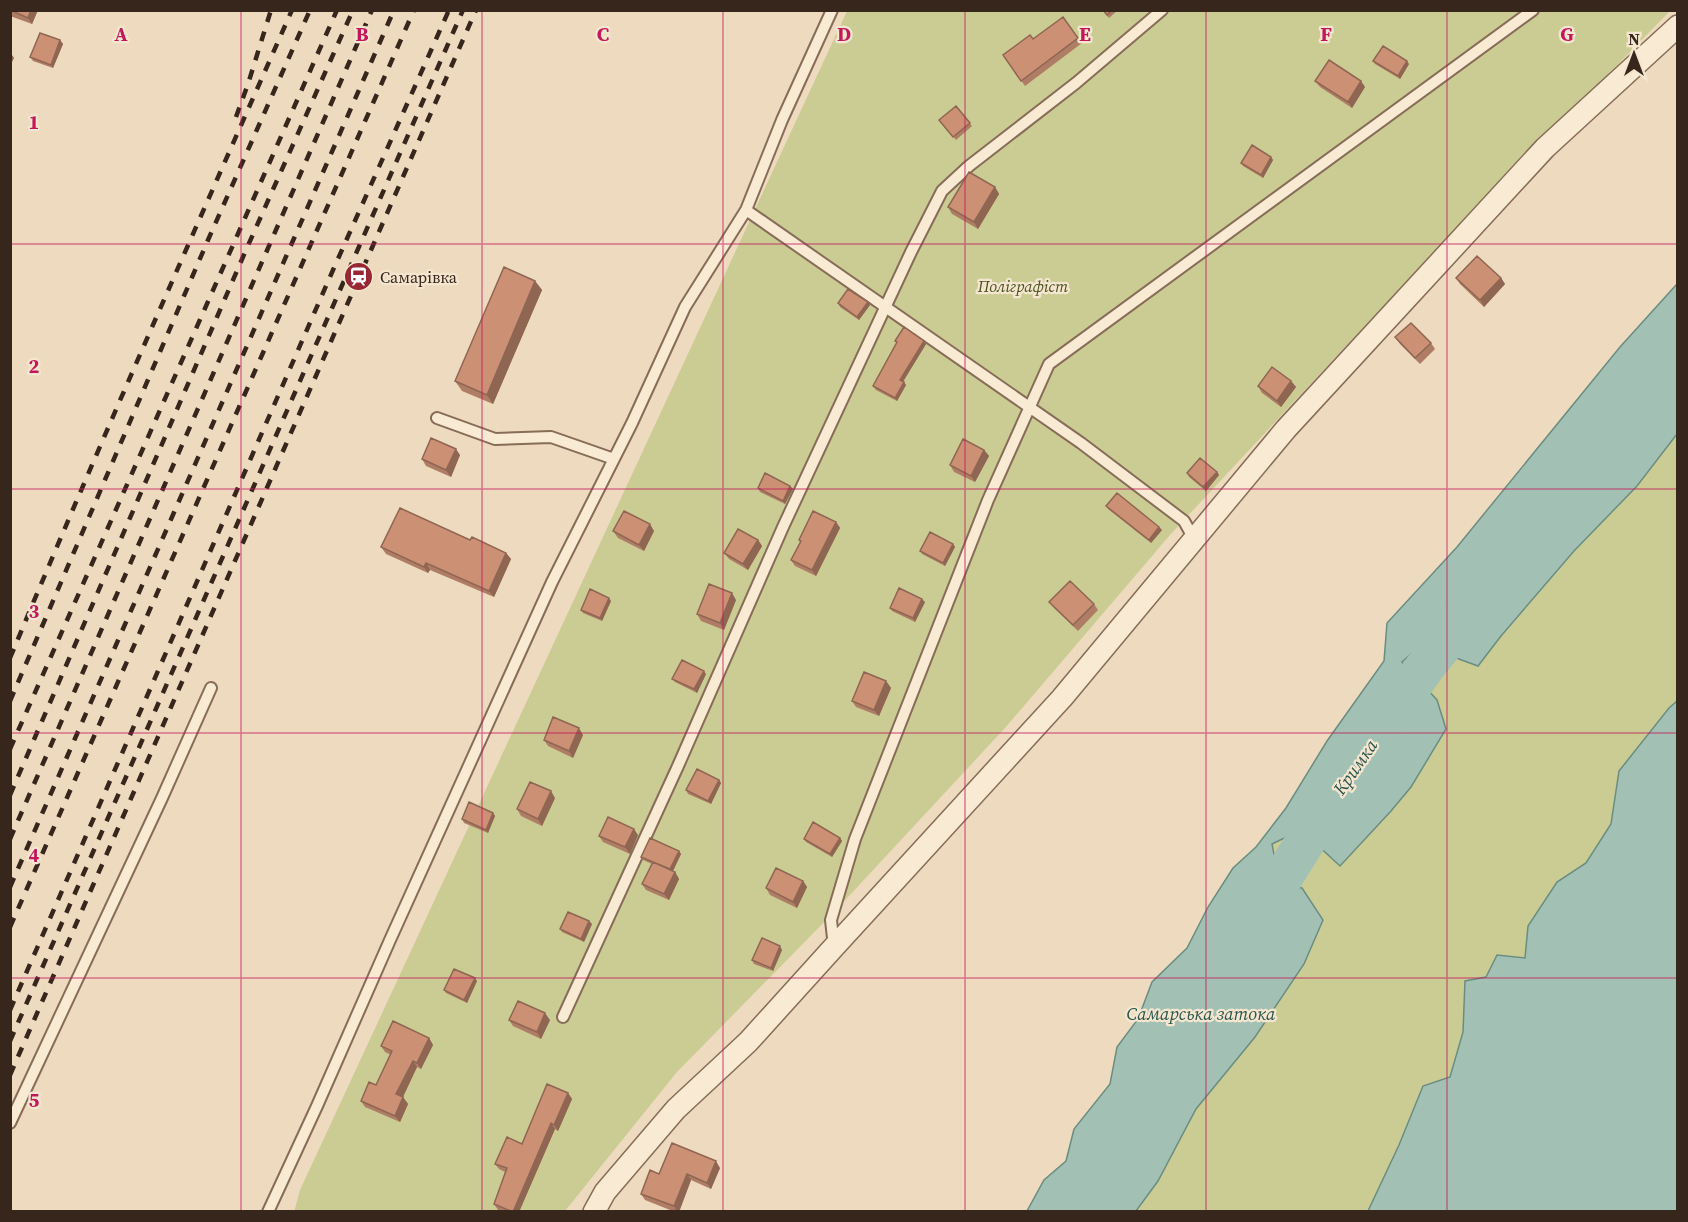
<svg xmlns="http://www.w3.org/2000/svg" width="1688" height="1222" viewBox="0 0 1688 1222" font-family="'Source Serif 4',serif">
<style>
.green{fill:#cbcc94}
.water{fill:#a3c0b4;stroke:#6a8d81;stroke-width:1.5}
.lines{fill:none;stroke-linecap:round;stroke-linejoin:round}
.river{stroke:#a3c0b4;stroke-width:40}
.service-casing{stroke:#876c58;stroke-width:14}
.minor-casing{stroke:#876c58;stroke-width:24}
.service{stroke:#f9ead3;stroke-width:10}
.minor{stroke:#f9ead3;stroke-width:21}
.rail{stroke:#36261c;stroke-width:4.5;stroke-dasharray:10 10;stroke-linecap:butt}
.wall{fill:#af7d65}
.shaded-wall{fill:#8f6652}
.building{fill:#cc9175;stroke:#8f6652;stroke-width:1.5}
.grid{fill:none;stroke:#c2185b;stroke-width:1.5;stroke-opacity:0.55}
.labels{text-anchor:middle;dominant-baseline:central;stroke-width:4.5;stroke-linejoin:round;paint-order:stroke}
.poi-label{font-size:16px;fill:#36261c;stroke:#f5e6cf;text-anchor:start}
.park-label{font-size:16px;font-style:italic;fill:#4b5323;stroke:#f5e6cf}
.water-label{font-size:18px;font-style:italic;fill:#2b564f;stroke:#f5e6cf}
.grid-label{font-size:20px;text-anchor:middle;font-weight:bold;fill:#c2185b;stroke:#f5e6cf;stroke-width:4.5;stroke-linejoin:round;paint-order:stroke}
</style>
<rect width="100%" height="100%" fill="#eedbbf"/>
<path class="green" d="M847 11H1670L1412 275 1170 535 1005 728 836 910 677 1072 565 1211 294 1212 300 1190Z
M1677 434V701L1669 708 1619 771 1611 824 1586 863 1557 882 1525 958 1486 977 1465 981 1463 1032 1450 1077 1423 1086 1399 1145 1368 1211 1136 1212 1158 1181 1196 1109 1255 1037 1304 964 1323 921 1280 886 1271 844 1301 830 1340 865 1391 811 1437 700 1402 662 1421 645 1478 666 1501 636 1574 551 1637 486Z"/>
<path class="water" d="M1677 284V434L1637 486 1574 551 1501 636 1478 666 1421 645 1402 662 1437 700 1446 729 1411 787 1391 811 1340 866 1301 830 1272 844 1280 886 1302 888 1323 920 1304 964 1255 1037 1196 1109 1158 1181 1136 1211H1027L1044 1180 1066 1161 1074 1129 1110 1084 1117 1047 1138 1019 1152 982 1187 948 1208 907 1233 868 1256 847 1286 808 1327 741 1384 661 1387 623 1457 547 1620 347Z
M1677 701V1211H1368L1399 1145 1423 1086 1450 1077 1463 1032 1465 981 1486 977 1497 955 1525 958 1528 926 1557 882 1586 863 1611 824 1619 771 1669 708Z"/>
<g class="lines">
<path class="river" d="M1385 724 1425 667 1473 608
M1250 930 1322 815 1338 791"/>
<defs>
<path id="service" d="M746 210 1081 443 1184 521 1194 539
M437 418 495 439 551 437 614 459
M834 947 831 920 855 839 988 500 1049 364 1533 10
M563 1017 678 766 783 527 911 252 942 191 969 166 1076 83 1162 10
M10 1123 162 798 211 688
M268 1212 317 1106 390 940 552 582 632 423 685 307 746 210 782 120 832 10"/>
<path id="minor" d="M594 1212 605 1192 676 1109 748 1042 834 947 1062 698 1286 429 1545 148 1678 26"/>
</defs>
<use href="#service" class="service-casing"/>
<use href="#minor" class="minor-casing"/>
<use href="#service" class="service"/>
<use href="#minor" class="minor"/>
<path class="rail" d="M236 117 248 84 271 10
M10 658C101 440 197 225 292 10
M10 701 208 240 310 10
M10 749 337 10
M10 795 246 250 353 10
M10 839 372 10
M10 887 394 10
M10 927 414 10
M10 1010 333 270 449 10
M10 1041 463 10
M10 1075 476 10"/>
</g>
<path class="wall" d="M10 10H38L32 24 10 16Z
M1102 10H1118L1109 18Z
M1063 17 1082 43 1025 86 1003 55 1033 39Z
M60 40 63 44 53 68 33 61 30 57Z
M1373 61 1409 64 1400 79 1375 64Z
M1315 81 1365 87 1352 108 1320 87Z
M956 106 972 126 956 140 939 120Z
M1271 157 1273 160 1263 178 1243 166 1241 163Z
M995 187 999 194 978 229 952 214 948 207Z
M1456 278H1501L1505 284 1484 307 1460 284Z
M535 281 542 290 493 404 462 391 455 381Z
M838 303 870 305 859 320 840 307Z
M1395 337 1431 343 1435 349 1420 364 1400 344Z
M895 341 926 344 903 382 906 385 897 401 876 390 873 386 897 343Z
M1291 381 1296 387 1281 407 1262 393 1258 386Z
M984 450 989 456 975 482 954 472 950 465Z
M460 455 451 477 426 466 422 459Z
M1217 472 1219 475 1206 491 1189 477 1187 473Z
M790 486 793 489 785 504 760 492 758 488Z
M1106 506 1159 527 1162 530 1151 543 1108 509Z
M836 522 840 528 816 576 795 566 791 560 800 542 799 540Z
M613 531H654L644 551 618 538Z
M470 540 506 553 511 559 494 597 430 570 428 573 386 554 381 547Z
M758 540 762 546 748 570 729 559 724 553Z
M953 544 955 547 945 566 922 554 920 551Z
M736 600 724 630 701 621 697 614Z
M611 601 602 621 583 613 581 610Z
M925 602 915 622 892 611 890 608Z
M1049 602 1094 604 1098 610 1078 631 1054 608Z
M706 674 697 693 675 682 672 679Z
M886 681 891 688 879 716 856 707 852 701Z
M583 735 573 758 548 746 544 740Z
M719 780 721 783 711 804 688 794 686 790Z
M555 798 542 826 521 816 517 809Z
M493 813 495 816 488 833 464 823 462 819Z
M638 835 630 854 603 842 599 836Z
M840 838 842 841 832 857 806 842 804 839Z
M679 851 681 854 673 871 675 872 679 879 669 900 646 890 642 884 652 864 643 860 641 857Z
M803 881 807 887 797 908 770 895 766 888Z
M589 921 592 924 584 942 562 932 560 929Z
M782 950 773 971 754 964 752 960Z
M477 981 467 1003 446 993 444 990Z
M509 1020H550L541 1039 513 1026Z
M429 1038 433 1045 421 1069 417 1067 403 1097 408 1104 400 1122 365 1107 361 1101 376 1085 391 1055 385 1052 381 1046Z
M568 1093 572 1099 558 1131 555 1129 519 1212H501L498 1210 494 1204 505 1172 499 1169 495 1164 522 1144Z
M720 1168 711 1189 691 1180 679 1212H675L645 1200 641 1194 659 1174Z"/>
<path class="shaded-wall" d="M31 10H38L32 24 28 18Z
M60 40 63 44 53 68 51 65Z
M10 52 14 58 10 66Z
M1407 61 1409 64 1400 79 1398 76Z
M1361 81 1365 87 1352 108 1348 102Z
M1271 157 1273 160 1263 178 1261 175Z
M995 187 999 194 978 229 974 222Z
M1501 278 1505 284 1484 307 1480 300Z
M535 281 542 290 493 404 487 395Z
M868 302 870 305 859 320 857 317Z
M924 341 926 344 902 383 900 380Z
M1291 381 1296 387 1281 407 1277 401Z
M904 382 906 385 897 401 895 398Z
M456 449 460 455 451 477 446 470Z
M984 450 989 456 975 482 971 476Z
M1217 472 1219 475 1206 491 1203 487Z
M790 486 793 489 785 504 783 501Z
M836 522 840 528 816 576 812 570Z
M650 524 654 531 644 551 639 545Z
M1159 527 1162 530 1151 543 1149 540Z
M758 540 762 546 748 570 743 564Z
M953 544 955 547 945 566 943 563Z
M506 553 511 559 494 597 489 591Z
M426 563 430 570 428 573 424 567Z
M732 593 736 600 724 630 720 623Z
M609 598 611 601 602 621 600 618Z
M922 599 925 602 915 622 913 618Z
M704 671 706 674 697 693 694 689Z
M886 681 891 688 879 716 874 710Z
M579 728 583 735 573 758 569 751Z
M719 780 721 783 711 804 708 801Z
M551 791 555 798 542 826 538 819Z
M493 813 495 816 488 833 486 830Z
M634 829 638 835 630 854 625 847Z
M840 838 842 841 832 857 830 854Z
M679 851 681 854 672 873 670 869Z
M675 872 679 879 669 900 664 894Z
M803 881 807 887 797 908 793 902Z
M589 921 592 924 584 942 581 939Z
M780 946 782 950 773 971 771 968Z
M475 978 477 981 467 1003 464 1000Z
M545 1013 550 1020 541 1039 537 1032Z
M429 1038 433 1045 421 1069 417 1063Z
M413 1061 417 1067 401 1101 396 1094Z
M568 1093 572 1099 558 1131 554 1125Z
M403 1097 408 1104 400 1122 395 1116Z
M551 1123 555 1129 519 1212H513Z
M716 1161 720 1168 711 1189 707 1183Z
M687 1174 691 1180 679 1212H677L674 1206Z"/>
<path class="building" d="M10 10H31L28 18Z
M1103 10H1112L1107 15Z
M1063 17 1078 38 1021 81 1003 55 1030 35 1033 39Z
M40 33 60 40 51 65 30 57Z
M1383 46 1407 61 1398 76 1373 61Z
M1329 60 1361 81 1348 102 1315 81Z
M956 106 970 123 953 137 939 120Z
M1252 145 1271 157 1261 175 1241 163Z
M969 172 995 187 974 222 948 207Z
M1477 256 1501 278 1480 300 1456 278Z
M504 267 535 281 487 395 455 381Z
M848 289 868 302 857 317 838 303Z
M1411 323 1431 343 1415 358 1395 337Z
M904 327 924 341 900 380 904 382 895 398 873 386 897 342 895 341Z
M1272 367 1291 381 1277 401 1258 386Z
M431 438 456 449 446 470 422 459Z
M963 439 984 450 971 476 950 465Z
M1200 458 1217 472 1203 487 1187 473Z
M765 473 790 486 783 501 758 488Z
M1117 493 1159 527 1149 540 1106 506Z
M400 508 470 540 472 537 506 553 489 591 426 563 424 567 381 547Z
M624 511 650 524 639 545 613 531Z
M813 511 836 522 812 570 791 560 801 541 799 540Z
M738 529 758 540 743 564 724 553Z
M930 532 953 544 943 563 920 551Z
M1070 581 1094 604 1073 625 1049 602Z
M709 584 732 593 720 623 697 614Z
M899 588 922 599 913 618 890 608Z
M590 589 609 598 600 618 581 610Z
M682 660 704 671 694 689 672 679Z
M864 672 886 681 874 710 852 701Z
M553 717 579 728 569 751 544 740Z
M697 769 719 780 708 801 686 790Z
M530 782 551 791 538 819 517 809Z
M469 802 493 813 486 830 462 819Z
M608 817 634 829 625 847 599 836Z
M813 822 840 838 830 854 804 839Z
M650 838 679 851 670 869 641 857Z
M653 862 675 872 664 894 642 884Z
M776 868 803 881 793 902 766 888Z
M568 912 589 921 581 939 560 929Z
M762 938 780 946 771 968 752 960Z
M454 969 475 978 464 1000 444 990Z
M518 1001 545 1013 537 1032 509 1020Z
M393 1021 429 1038 417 1063 413 1061 396 1094 403 1097 395 1116 361 1101 369 1082 376 1085 392 1051 381 1046Z
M547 1084 568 1093 554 1125 551 1123 513 1212 494 1204 507 1168 495 1164 507 1137 522 1144Z
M672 1143 716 1161 707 1183 687 1174 674 1206 641 1194 650 1170 659 1174Z"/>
<path class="grid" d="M241 10V1212M482 10V1212M723 10V1212M965 10V1212M1206 10V1212M1447 10V1212M10 244H1678M10 489H1678M10 733H1678M10 978H1678"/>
<defs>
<symbol id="station-disc" viewBox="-11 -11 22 22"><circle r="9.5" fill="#962733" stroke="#f5e6cf"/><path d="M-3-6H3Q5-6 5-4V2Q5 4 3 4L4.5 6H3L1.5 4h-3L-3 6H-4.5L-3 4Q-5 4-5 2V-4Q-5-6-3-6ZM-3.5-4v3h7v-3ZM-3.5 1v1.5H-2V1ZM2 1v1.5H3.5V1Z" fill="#fff"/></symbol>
</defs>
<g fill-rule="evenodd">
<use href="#station-disc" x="342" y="260" width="33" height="33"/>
</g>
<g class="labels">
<g class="poi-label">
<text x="380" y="277">Самарівка</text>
</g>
<g class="park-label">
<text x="1023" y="286">Поліграфіст</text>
</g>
<g class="water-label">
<text transform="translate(1355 767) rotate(-55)">Кримка</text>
<text x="1201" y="1013">Самарська затока</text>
</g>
</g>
<g class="grid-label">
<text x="121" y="41">A</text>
<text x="362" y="41">B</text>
<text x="603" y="41">C</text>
<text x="844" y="41">D</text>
<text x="1085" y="41">E</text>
<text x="1326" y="41">F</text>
<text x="1567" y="41">G</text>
<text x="34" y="129">1</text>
<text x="34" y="373">2</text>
<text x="34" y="618">3</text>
<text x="34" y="862">4</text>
<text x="34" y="1107">5</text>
</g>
<rect width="1688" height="1222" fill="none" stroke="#36261c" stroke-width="24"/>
<g transform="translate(1634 54)" stroke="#f5e6cf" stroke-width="4.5" paint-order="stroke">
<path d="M0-4.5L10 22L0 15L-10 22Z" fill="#36261c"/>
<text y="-9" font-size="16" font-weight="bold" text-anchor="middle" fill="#36261c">N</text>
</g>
</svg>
